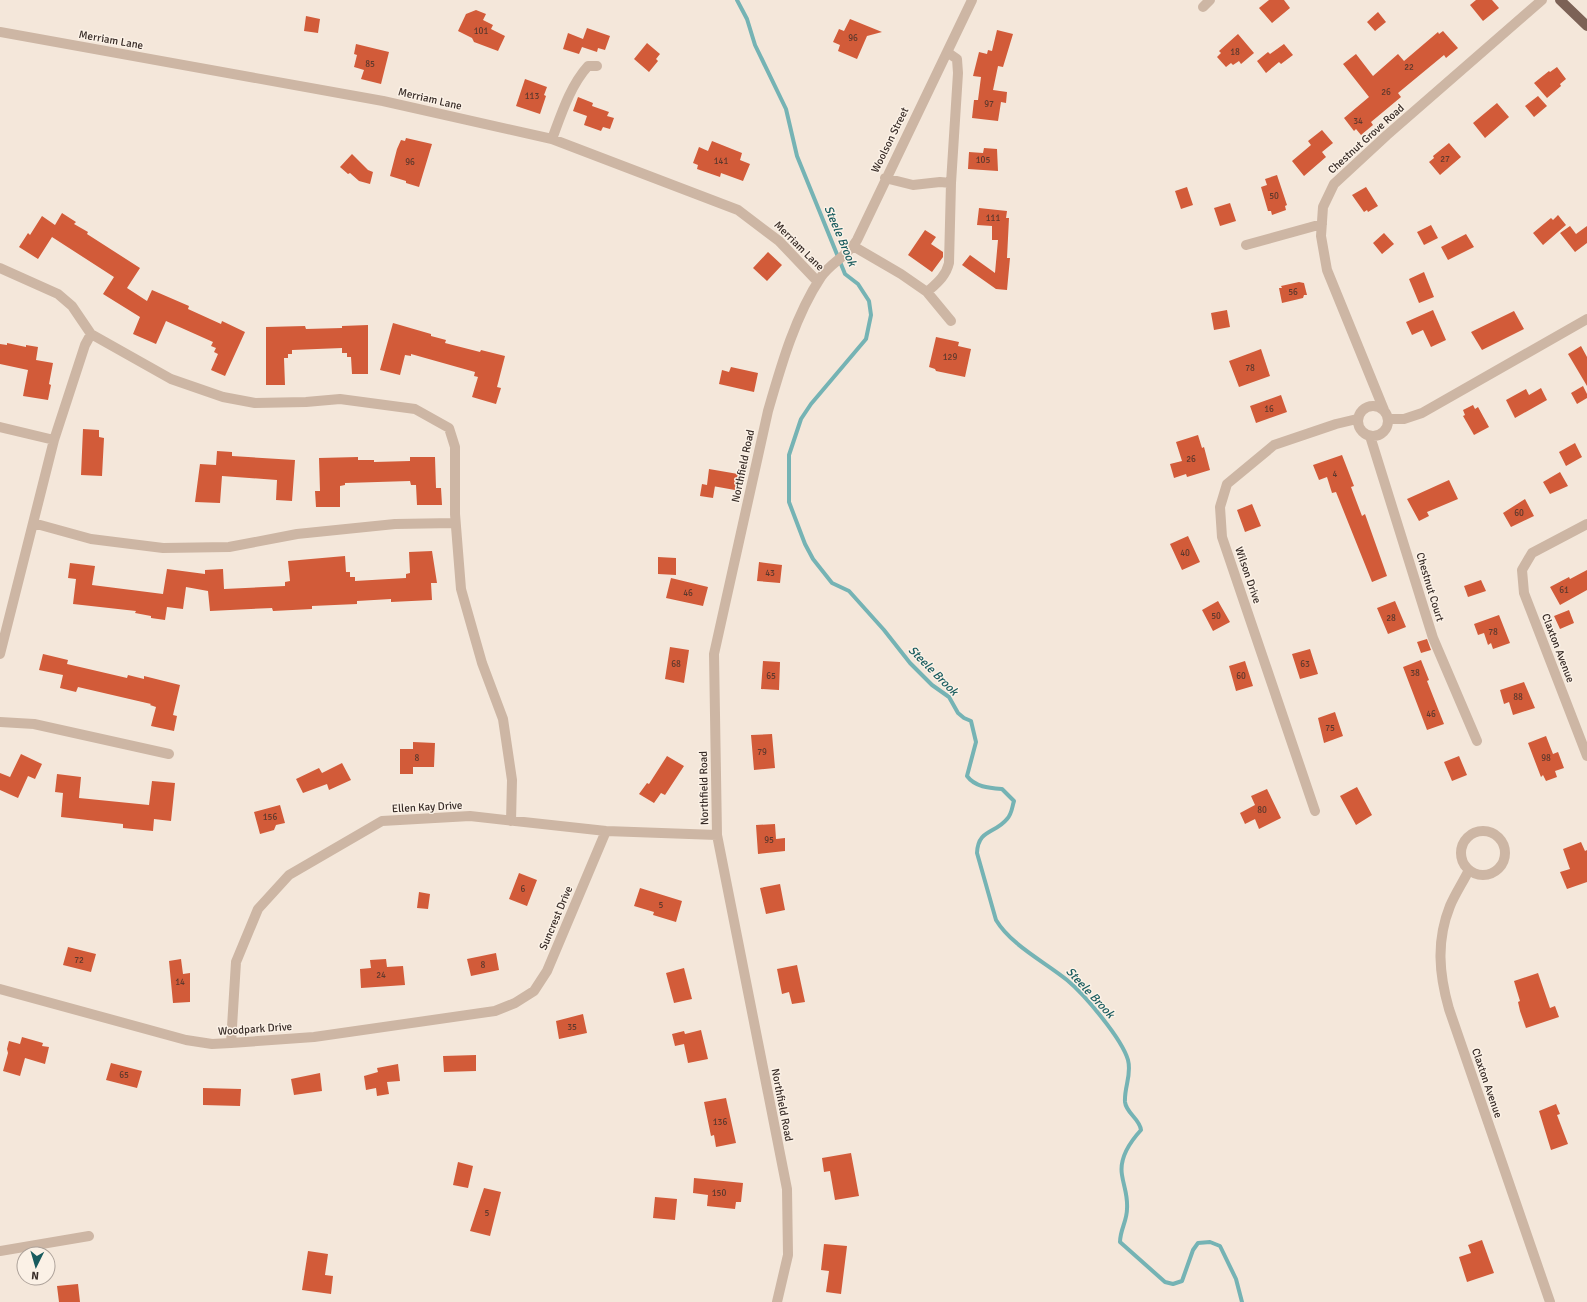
<svg xmlns="http://www.w3.org/2000/svg" width="1587" height="1302" viewBox="0 0 1587 1302" font-family="Signika,sans-serif">
<style>
.lines{fill:none;stroke-linecap:round;stroke-linejoin:round}
.stream{stroke:#75b3b4;stroke-width:4}
.building{fill:#d25b39}
.minor{stroke:#cdb6a4;stroke-width:10}
.major{stroke:#7c6256;stroke-width:10}
.labels{text-anchor:middle;dominant-baseline:central;stroke-width:3;stroke-linejoin:round;paint-order:stroke}
.number-label{font-size:9px;fill:#5e382c}
.street-label{font-size:11px;fill:#382c27;stroke:#fbf1e6}
.water-label{font-size:12px;font-style:italic;fill:#185b5e;stroke:#fbf1e6}
</style>
<rect width="100%" height="100%" fill="#f4e7da"/>
<g class="lines">
<path class="stream" d="M737 0 747 19 755 45 786 109 797 156 845 274 858 284 869 301 871 315 866 339 811 404 801 419 789 455V502L805 544 813 559 832 583 849 591 884 630 910 663 932 685 949 697 958 713 964 718 971 721 976 742 967 776C975 787 989 788 1002 789L1014 801C1012 807 1012 814 1007 819 995 834 978 829 977 853L996 920C1011 945 1045 962 1067 980 1085 995 1122 1039 1128 1060 1132 1075 1124 1087 1125 1102 1126 1113 1140 1119 1141 1130 1130 1142 1119 1158 1122 1175 1124 1188 1128 1195 1127 1209 1127 1221 1120 1230 1120 1242L1165 1282 1173 1284 1182 1281 1193 1250 1198 1243 1210 1242 1220 1246 1236 1279 1242 1302"/>
</g>
<path class="building" d="M1269 0H1284L1290 8 1272 23 1259 8Z
M1476 0H1492L1499 8 1483 21 1470 5Z
M476 10 486 14 483 20 493 25 491 29 505 36 498 51 474 42 472 38 458 31 466 14Z
M1378 12 1386 22 1375 31 1367 22Z
M306 16 320 19 318 33 304 31Z
M850 19 882 32 867 36 857 59 838 51 840 45 833 42 839 29 844 31Z
M587 28 610 36 605 50 598 48 597 52 582 47 579 54 563 49 568 33 583 39Z
M997 30 1013 34 1003 67 998 66 993 90 1007 92 1006 103 1001 102 998 121 972 118 974 100H978L981 77 973 76 979 52 987 54 988 50 992 51Z
M1443 31 1458 48 1446 58 1444 55 1398 93 1401 97 1371 122 1373 125 1361 135 1356 129 1354 131 1344 118 1369 97 1343 64 1356 54 1373 76 1398 54 1404 61 1438 32 1439 34Z
M1238 34 1254 53 1241 64 1239 61 1233 65 1231 63 1226 67 1217 57 1221 53 1219 51Z
M647 43 660 54 656 59 658 61 649 72 634 59Z
M356 44 389 52 381 84 361 79 364 70 354 67 357 55 354 54Z
M1284 44 1293 55 1281 64 1279 62 1266 73 1257 61 1268 52 1270 54Z
M1557 67 1566 79 1560 84 1561 86 1547 98 1534 83 1549 71 1550 72Z
M525 79 547 87 544 95 546 96 540 114 516 106Z
M1538 96 1547 106 1534 117 1525 106Z
M578 97 593 103 592 106 609 112 607 116 614 118 610 129 603 127 601 131 584 125 587 116 573 111Z
M1497 103 1509 117 1485 138 1473 123Z
M1322 130 1333 143 1322 152 1326 157 1304 176 1292 161 1311 145 1308 141Z
M406 138 432 144 419 187 406 183V181L390 176 397 149 401 140 405 141Z
M712 141 742 153 740 160 750 164 743 181 721 173 720 177 697 169 698 165 693 163 699 147 708 151Z
M1449 143 1461 157 1440 175 1429 162 1434 158 1433 156Z
M984 148 997 149 998 171 968 169 969 152 983 153Z
M352 154 368 170 373 172 370 184 359 181 350 173 348 174 340 167Z
M1277 175 1287 205 1285 206 1286 210 1272 215 1271 211H1268L1261 187 1267 185 1265 179Z
M1187 187 1193 205 1181 209 1175 191Z
M1366 187 1378 206 1368 212 1367 210 1364 212 1352 195Z
M1230 203 1236 221 1220 226 1214 208Z
M979 208 1007 211 1006 218H1009L1007 258H1010L1007 290 996 289 962 265 970 255 995 273 998 240H992V226L977 225Z
M62 213 76 222 74 224 88 232 87 234 140 268 127 288 147 301 152 290 189 306 188 309 221 324 222 321 245 332 225 376 211 370 218 354 214 352 216 348 211 346 213 342 166 321 156 344 133 334 140 317 103 294 114 277 52 237 38 259 19 247 28 233 30 235 42 216 55 225Z
M1558 215 1566 225 1543 245 1533 233 1551 218 1553 220Z
M1431 225 1438 238 1424 245 1417 232Z
M1570 226 1576 234 1587 226V243L1575 252 1560 233Z
M925 230 936 237 931 244 943 252V257L932 272 908 255Z
M1384 233 1394 244 1382 254 1373 243Z
M1466 234 1474 247 1448 260 1441 247Z
M768 252 782 265 767 281 753 268Z
M1424 272 1434 297 1419 303 1409 279Z
M1299 282 1304 283 1307 295H1304L1303 298 1282 303 1279 288H1282L1281 286Z
M1227 310 1230 327 1214 330 1211 313Z
M1433 310 1446 340 1431 347 1423 330 1412 335 1406 322Z
M1514 311 1524 329 1482 350 1471 332Z
M393 323 431 334V336L446 340 445 343 480 352 481 350 505 356 497 387 501 388 496 404 472 397 478 377 474 376 475 372 411 354V356L405 355 400 375 380 370Z
M368 325V374H352L351 357H347V353H342V348L292 350V354H288V358H284L285 385H266V327L305 326 306 329 342 328V326Z
M936 337 959 342 958 346 971 349 965 377 936 371 935 369 929 367Z
M7 343 26 347V345L38 347 36 360 53 363 49 384 51 385 48 400 23 396 28 370 0 364V344L7 345Z
M1581 346 1587 357V386L1568 354Z
M1261 349 1270 376 1239 387 1229 361Z
M731 367 758 373 754 392 719 384 722 370 729 372Z
M1583 386 1587 394V398L1577 404 1571 393Z
M1541 388 1547 400 1515 418 1506 400 1526 389 1529 395Z
M1281 395 1287 412 1256 423 1250 406Z
M1473 405 1475 409 1478 407 1489 427 1474 435 1463 416 1465 415 1463 410Z
M83 429 99 430V437L104 438 102 476 81 475Z
M1198 435 1202 448 1204 447 1210 470 1187 477 1186 474 1174 478 1170 464 1182 461 1176 442Z
M1575 443 1582 457 1566 466 1559 452Z
M217 451 232 452V456L295 460 292 501 276 500 277 480 222 476 220 503 195 502 200 464 216 465Z
M1342 455 1354 486 1351 487 1362 516 1365 514 1387 576 1372 582 1336 492 1332 493 1327 477 1319 480 1313 465Z
M358 457V460H374V462L410 461V457H435L436 488H441L442 505H417L416 485H411L410 481 345 483V485L340 486V507H316L315 491H320L319 458Z
M709 469 738 474 735 490 707 485 715 486 713 498 700 496 702 484 707 485Z
M1560 472 1568 486 1550 494 1543 482Z
M1449 480 1458 499 1427 512 1429 516 1419 521 1407 499Z
M1525 499 1534 516 1511 527 1503 513Z
M1252 504 1261 526 1245 532 1237 510Z
M1188 536 1200 562 1182 570 1170 544Z
M432 551 437 583H431L432 600 391 602V599L357 601V604L312 606V609L273 611 272 608 210 611 208 591 186 587 183 609 167 607 165 620 151 618V616L135 613 136 611 73 604 76 579 68 578 70 563 95 566 92 585 163 594 167 569 205 574V570L223 569 224 589 285 586V582L290 581 288 561 345 556 346 572H350V577H355V581L406 578V574L410 573 409 552Z
M658 557 676 558V575L658 574Z
M759 562 782 565 780 583 757 581Z
M1587 570V590L1560 605 1550 587 1569 577 1570 579Z
M671 578 708 587 703 606 666 598Z
M1481 580 1486 591 1468 597 1464 586Z
M1218 601 1230 622 1213 631 1202 610Z
M1395 601 1406 627 1388 634 1377 608Z
M1569 610 1574 623 1560 629 1554 616Z
M1499 615 1510 643 1493 649 1491 643 1488 645 1484 633 1478 635 1474 624Z
M1427 639 1431 650 1421 653 1417 642Z
M670 647 689 650 684 683 665 679Z
M1310 649 1318 674 1300 679 1292 654Z
M43 654 68 660 67 664 127 678 128 675 144 679V676L180 685 173 715 177 716 174 731 151 726 156 707 150 705 151 704 78 687 76 692 60 688 63 675 39 670Z
M1421 660 1429 680 1427 681 1444 724 1427 730 1403 667Z
M763 661 780 662 779 690 761 689Z
M1245 661 1253 686 1236 691 1229 666Z
M1524 682 1535 708 1513 715 1509 702 1504 704 1500 690Z
M1335 712 1343 736 1324 743 1318 718Z
M772 734 775 768 754 770 751 735Z
M1546 736 1553 754 1558 752 1564 768 1555 771 1557 777 1546 781 1543 775 1541 777 1528 743Z
M413 742 435 743 434 767H413V774H400V749H413Z
M21 754 42 764 35 779 28 776 18 798 0 790V773L10 777Z
M667 756 684 766 665 795 661 793 654 803 639 794 647 783 649 784Z
M1459 756 1467 775 1452 781 1444 762Z
M342 763 351 780 329 790 327 784 303 793 296 779 319 768 322 773Z
M57 774 81 777 79 798 149 805 152 781 175 783 171 821 154 819 153 831 123 828V824L61 817 63 793 55 792Z
M1357 787 1372 815 1356 825 1340 796Z
M1267 789 1281 818 1259 829 1255 819 1245 824 1240 813 1255 805 1251 796Z
M280 805 285 823 276 825 274 830 260 834 254 812Z
M775 824 776 839 785 838V851L758 854 756 825Z
M1581 842 1585 851 1587 850V882L1567 889 1560 872 1570 869 1563 849Z
M519 873 537 880 527 906 509 899Z
M780 884 785 910 766 914 760 888Z
M640 888 682 901 676 922 653 915 654 912 634 906Z
M419 892 430 894 428 909 417 908Z
M68 947 96 954 91 972 63 965Z
M496 953 499 970 471 976 467 959Z
M181 959 183 974 190 973V1002L173 1003 169 961Z
M386 959 387 967 403 966 405 985 361 988 360 969 371 968 370 960Z
M797 965 805 1002 792 1004 789 992 782 994 777 969Z
M684 968 692 999 674 1003 666 973Z
M1538 973 1550 1008 1555 1006 1559 1017 1526 1028 1520 1011 1518 1002 1520 1001 1514 981Z
M583 1014 587 1033 559 1039 556 1021Z
M701 1030 708 1059 688 1063 684 1044 675 1046 672 1034 684 1031 685 1034Z
M22 1037 43 1043 42 1046 49 1047 45 1064 25 1058 20 1076 3 1071 8 1053 7 1049 9 1041 20 1044Z
M476 1055V1071L444 1072 443 1056Z
M111 1063 142 1071 137 1088 106 1080Z
M398 1064 400 1081 387 1082 389 1094 377 1096 376 1088 366 1090 364 1076 378 1072 377 1068Z
M320 1073 322 1091 294 1095 291 1079Z
M203 1088 241 1089 240 1106 203 1105Z
M726 1098 736 1143 716 1147 714 1135 711 1136 704 1102Z
M1556 1104 1560 1114 1557 1115 1568 1144 1551 1150 1539 1111Z
M851 1153 859 1196 835 1200 830 1171 824 1172 822 1158Z
M458 1162 473 1166 468 1188 453 1185Z
M694 1178 743 1183 741 1202H736L735 1209 707 1206 708 1195 693 1193Z
M484 1188 501 1192 490 1236 470 1231Z
M655 1197 677 1199 675 1220 653 1218Z
M1482 1240 1494 1273 1467 1282 1459 1257 1471 1253 1468 1245Z
M824 1244 847 1246 841 1294 826 1292 829 1271 821 1270Z
M308 1251 328 1254 325 1275 333 1276 331 1294 302 1290Z
M78 1284 80 1302H59L57 1286Z"/>
<g class="lines">
<path class="minor" d="M1203 7 1210 0
M0 32 383 101 552 139 738 210 779 241 818 282
M947 52 957 59 958 73 951 183
M552 139C561 115 570 86 588 66H597
M885 178 913 185 940 182 951 183 949 263C946 276 937 283 927 292
M1246 245 1322 224
M853 246 901 274 927 292 951 321
M0 268 58 294 72 306 91 334 171 379 223 397 255 403 306 402 340 399 415 409 449 428 455 447V514L461 589 482 663 503 719 512 780 511 821
M1358 421a15 15 0 1 1 30 0a15 15 0 1 1-30 0Z
M1384 410 1327 270 1321 236 1323 207 1334 184 1387 135 1542 0
M1388 419H1404L1422 413 1587 319
M0 427 54 440 85 345 91 334
M1370 436 1433 638 1477 741
M33 523 91 539 163 548 229 547 297 534 395 524 455 523
M1587 524 1532 553 1522 570 1524 593 1587 756
M0 654 54 440
M0 722 34 724 169 754
M1315 811 1222 537 1220 507 1227 484 1274 445 1336 424 1357 419
M1461 853a22 22 0 1 1 44 0a22 22 0 1 1-44 0Z
M1469 870C1463 882 1455 894 1450 906 1436 941 1439 974 1449 1009L1550 1302
M0 989 186 1040 212 1044 231 1043 314 1037 495 1011 515 1003 534 991 547 971 606 831
M231 1043 236 962 258 909 289 875 382 821 470 816 606 831 717 835
M0 1251 89 1236
M777 1302 788 1255 787 1189 717 835 714 654 768 411C781 366 795 316 821 277 831 262 847 257 857 240L972 0"/>
<path class="major" d="M1560 0 1587 26"/>
</g>
<g class="labels">
<g class="number-label">
<text x="481" y="31">101</text>
<text x="853" y="38">96</text>
<text x="1235" y="52">18</text>
<text x="370" y="64">85</text>
<text x="1409" y="67">22</text>
<text x="1386" y="92">26</text>
<text x="532" y="96">113</text>
<text x="989" y="104">97</text>
<text x="1358" y="121">34</text>
<text x="1445" y="159">27</text>
<text x="983" y="160">105</text>
<text x="721" y="161">141</text>
<text x="410" y="162">96</text>
<text x="1274" y="196">50</text>
<text x="993" y="218">111</text>
<text x="1293" y="292">56</text>
<text x="950" y="357">129</text>
<text x="1250" y="368">78</text>
<text x="1269" y="409">16</text>
<text x="1191" y="459">26</text>
<text x="1335" y="474">4</text>
<text x="1519" y="513">60</text>
<text x="1185" y="553">40</text>
<text x="770" y="573">43</text>
<text x="1564" y="590">61</text>
<text x="688" y="593">46</text>
<text x="1216" y="616">50</text>
<text x="1391" y="618">28</text>
<text x="1493" y="632">78</text>
<text x="676" y="664">68</text>
<text x="1305" y="664">63</text>
<text x="1415" y="673">38</text>
<text x="771" y="676">65</text>
<text x="1241" y="676">60</text>
<text x="1518" y="697">88</text>
<text x="1431" y="714">46</text>
<text x="1330" y="728">75</text>
<text x="762" y="752">79</text>
<text x="417" y="758">8</text>
<text x="1546" y="758">98</text>
<text x="1262" y="810">80</text>
<text x="270" y="817">156</text>
<text x="769" y="840">95</text>
<text x="523" y="889">6</text>
<text x="661" y="905">5</text>
<text x="79" y="960">72</text>
<text x="483" y="965">8</text>
<text x="381" y="975">24</text>
<text x="180" y="982">14</text>
<text x="572" y="1027">35</text>
<text x="124" y="1075">65</text>
<text x="720" y="1122">136</text>
<text x="719" y="1193">150</text>
<text x="487" y="1213">5</text>
</g>
<g class="street-label">
<text transform="translate(111 40) rotate(10)">Merriam Lane</text>
<text transform="translate(430 99) rotate(13)">Merriam Lane</text>
<text transform="translate(1366 139) rotate(-42)">Chestnut Grove Road</text>
<text transform="translate(890 140) rotate(-64)">Woolson Street</text>
<text transform="translate(799 246) rotate(45)">Merriam Lane</text>
<text transform="translate(743 466) rotate(-78)">Northfield Road</text>
<text transform="translate(1248 575) rotate(71)">Wilson Drive</text>
<text transform="translate(1430 587) rotate(73)">Chestnut Court</text>
<text transform="translate(1558 648) rotate(69)">Claxton Avenue</text>
<text transform="translate(704 788) rotate(-91)">Northfield Road</text>
<text transform="translate(427 807) rotate(-3)">Ellen Kay Drive</text>
<text transform="translate(556 918) rotate(-67)">Suncrest Drive</text>
<text transform="translate(255 1029) rotate(-4)">Woodpark Drive</text>
<text transform="translate(1487 1083) rotate(71)">Claxton Avenue</text>
<text transform="translate(782 1105) rotate(79)">Northfield Road</text>
</g>
<g class="water-label">
<text transform="translate(840 236) rotate(67)">Steele Brook</text>
<text transform="translate(933 671) rotate(45)">Steele Brook</text>
<text transform="translate(1090 993) rotate(47)">Steele Brook</text>
</g>
</g>
<g transform="translate(36 1266) rotate(185)"><circle r="19" fill="#fbf1e6" stroke="#ada29a"/>
<path d="M0-3L7 15L0 10L-7 15Z" fill="#185b5e"/>
<text y="-6" font-size="11" font-weight="bold" text-anchor="middle" fill="#382c27">N</text>
</g>
</svg>
